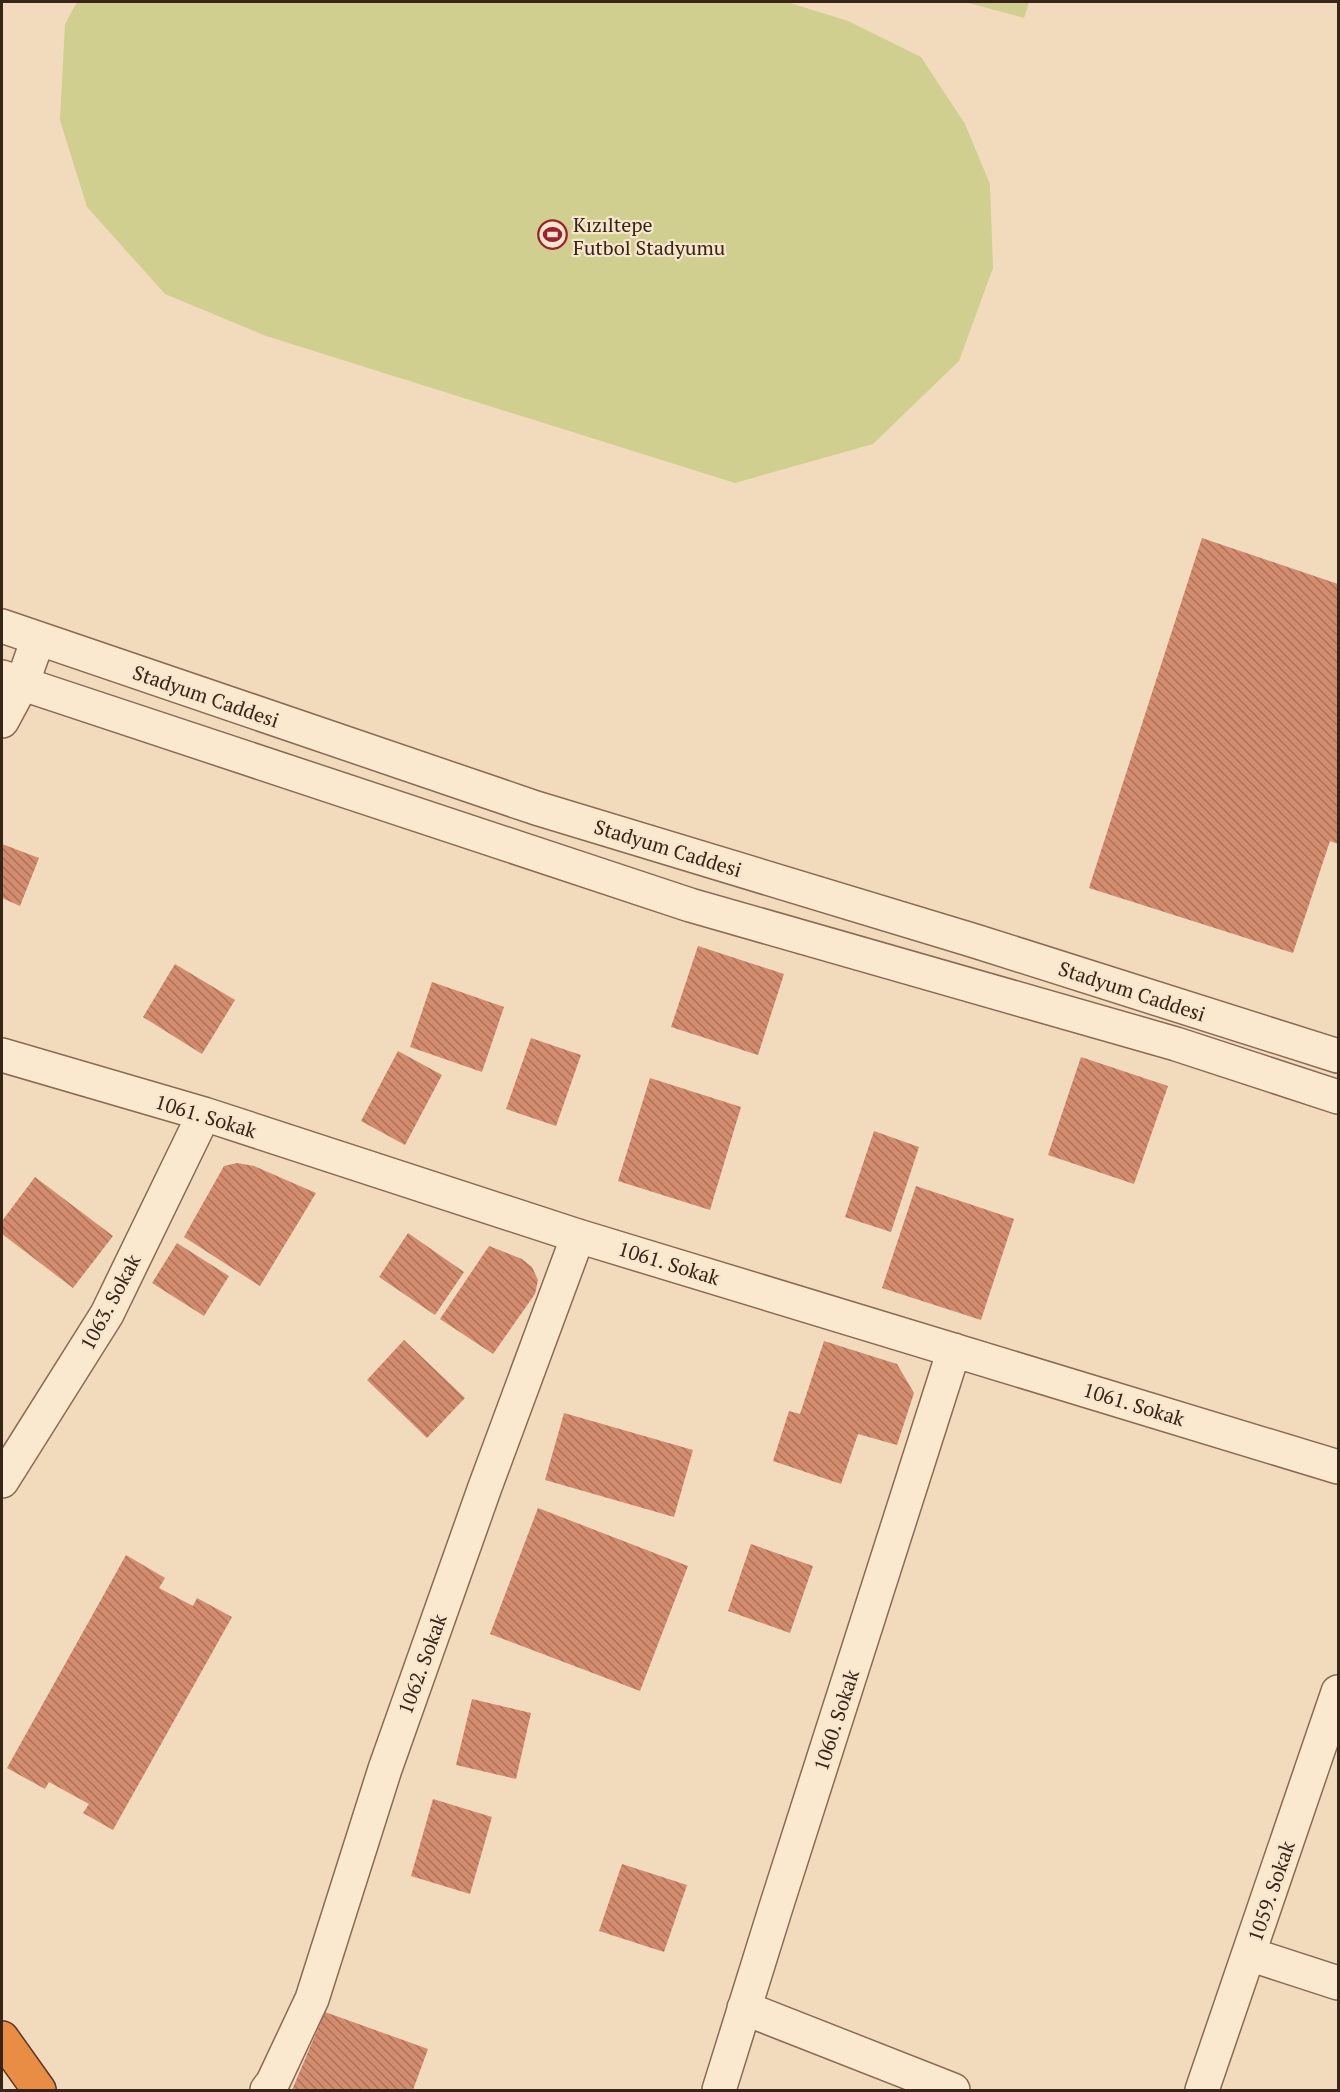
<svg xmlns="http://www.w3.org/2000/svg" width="1340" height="2092" viewBox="0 0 1340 2092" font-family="'PT Serif',serif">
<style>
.pitch{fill:#d0cf8f}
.building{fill:url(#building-back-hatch)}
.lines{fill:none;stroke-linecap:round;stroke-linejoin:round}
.minor-casing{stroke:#8a6a54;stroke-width:36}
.highway-casing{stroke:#573929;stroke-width:36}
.minor{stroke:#fbe9cf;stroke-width:33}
.highway{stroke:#e98c44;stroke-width:33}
.labels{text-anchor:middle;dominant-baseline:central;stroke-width:4.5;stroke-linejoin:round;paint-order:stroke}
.poi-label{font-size:20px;fill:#38251a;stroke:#f8e6cc;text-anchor:start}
.street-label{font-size:20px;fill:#38251a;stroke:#f8e6cc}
</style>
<defs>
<pattern id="building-back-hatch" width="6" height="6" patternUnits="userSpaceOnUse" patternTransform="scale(1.5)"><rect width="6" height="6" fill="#d38c6e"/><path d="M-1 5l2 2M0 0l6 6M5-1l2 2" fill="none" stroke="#ac725a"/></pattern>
</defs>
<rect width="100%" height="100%" fill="#f1dbbc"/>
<path class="pitch" d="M77 2H787L848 21 921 57 965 124 990 184 993 268 959 361 873 444 735 483 266 336 165 294 87 207 60 120 65 24Z
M965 2H1029L1024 18Z"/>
<path class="building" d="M1202 538 1338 584V844L1330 841 1293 953 1089 888Z
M2 844 39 858 20 906 2 898Z
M698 946 784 974 758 1055 671 1027Z
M175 964 235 1000 202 1054 143 1017Z
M432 982 504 1007 482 1072 410 1047Z
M531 1038 581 1055 556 1126 506 1109Z
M398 1051 442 1075 405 1145 361 1121Z
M1081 1057 1168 1086 1134 1184 1048 1155Z
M650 1078 741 1107 710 1210 618 1181Z
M874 1131 919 1147 891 1232 845 1217Z
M237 1163 254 1166 316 1193 260 1286 184 1237 224 1166Z
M35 1177 113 1236 73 1288 2 1234V1221Z
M916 1186 1014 1219 981 1320 882 1288Z
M408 1233 464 1272 435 1315 379 1277Z
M177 1243 229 1276 204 1316 152 1283Z
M489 1246 522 1259 532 1267 538 1280 535 1294 493 1354 440 1319Z
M404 1340 465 1398 427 1438 367 1380Z
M824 1341 897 1364 914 1393 897 1445 858 1434 841 1484 773 1461 789 1411 800 1414Z
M564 1413 693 1450 674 1517 545 1480Z
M538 1508 688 1566 640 1691 490 1634Z
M751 1544 813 1566 790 1633 728 1611Z
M126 1555 165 1578 159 1588 193 1606 197 1598 232 1617 113 1830 83 1813 89 1804 49 1782 45 1789 7 1768Z
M472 1699 531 1713 516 1779 456 1765Z
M433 1799 492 1817 470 1894 411 1876Z
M622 1864 687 1885 664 1952 599 1931Z
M325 2012 428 2049 413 2090H292Z"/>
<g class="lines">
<defs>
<path id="minor" d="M2 626 536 808 975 941 1338 1056
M2 677 690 905 1176 1044 1338 1097
M2 721 22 684 38 639
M2 1055 204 1114 578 1236 1338 1467
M2 1481 107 1314 204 1114
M1249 1954 1338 1983
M744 2008 953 2090
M267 2090 273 2082 312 1999 385 1769 485 1487 578 1236
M719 2090 776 1907 954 1350
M1202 2090 1338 1692"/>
<path id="highway" d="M2 2038 39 2090"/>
</defs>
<use href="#minor" class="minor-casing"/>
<use href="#highway" class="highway-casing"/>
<use href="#minor" class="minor"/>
<use href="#highway" class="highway"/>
</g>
<defs>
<symbol id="stadium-ring" viewBox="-11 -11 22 22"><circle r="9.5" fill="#f8e6cc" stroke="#9d1f30" stroke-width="1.5"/><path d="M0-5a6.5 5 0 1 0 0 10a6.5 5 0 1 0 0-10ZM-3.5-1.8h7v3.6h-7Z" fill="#9d1f30"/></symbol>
</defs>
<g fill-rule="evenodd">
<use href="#stadium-ring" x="536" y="218" width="33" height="33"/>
</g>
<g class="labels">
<g class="poi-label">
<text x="573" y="224">Kızıltepe<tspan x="573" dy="23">Futbol Stadyumu</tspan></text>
</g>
<g class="street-label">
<text transform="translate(206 696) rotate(19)">Stadyum Caddesi</text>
<text transform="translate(668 848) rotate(17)">Stadyum Caddesi</text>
<text transform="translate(1132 991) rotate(18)">Stadyum Caddesi</text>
<text transform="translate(206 1116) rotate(17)">1061. Sokak</text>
<text transform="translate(669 1263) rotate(17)">1061. Sokak</text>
<text transform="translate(110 1302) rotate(-62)">1063. Sokak</text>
<text transform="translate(1134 1404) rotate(17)">1061. Sokak</text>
<text transform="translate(422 1664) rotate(-70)">1062. Sokak</text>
<text transform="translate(836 1720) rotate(-72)">1060. Sokak</text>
<text transform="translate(1271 1891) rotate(-71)">1059. Sokak</text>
</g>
</g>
<rect width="1340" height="2092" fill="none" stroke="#38251a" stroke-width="6"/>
</svg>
